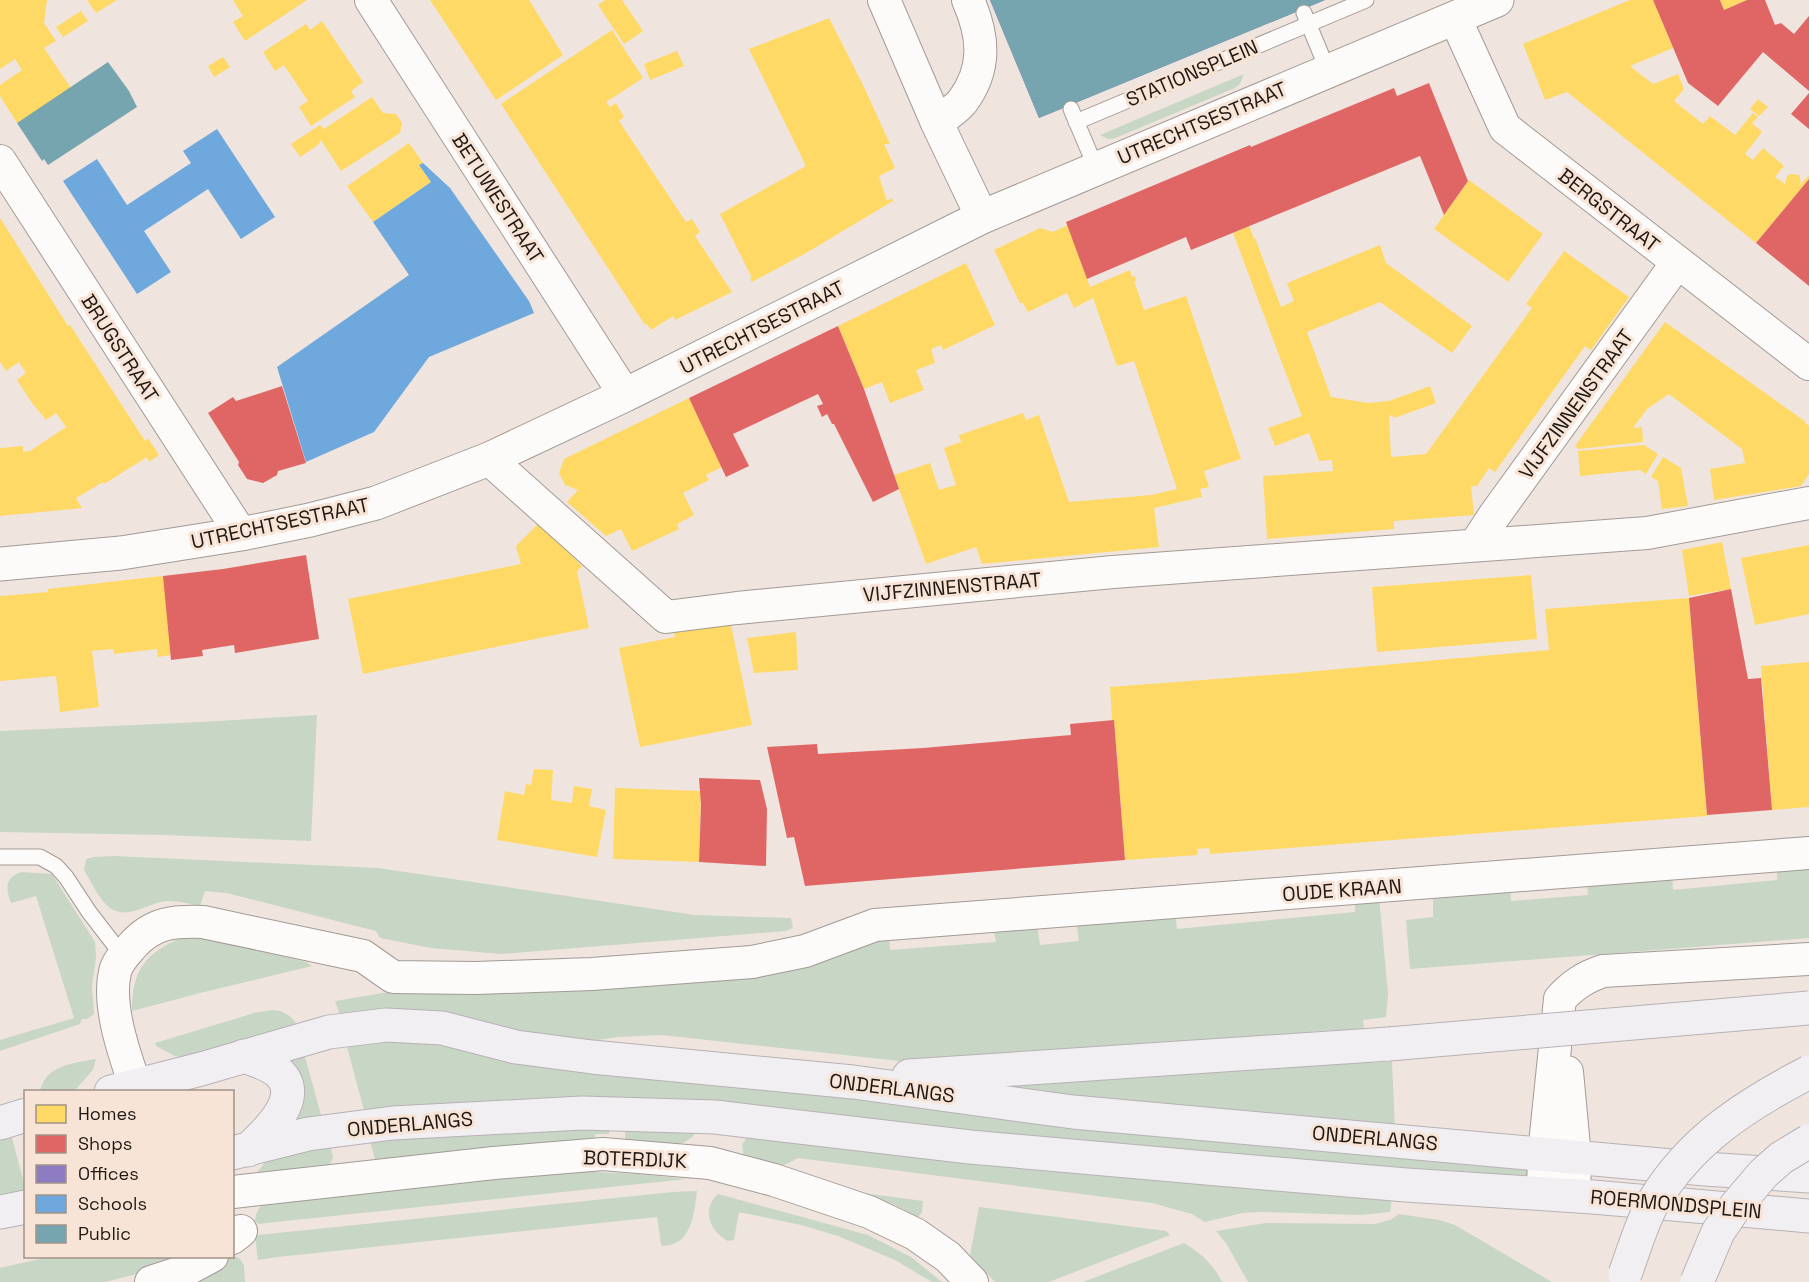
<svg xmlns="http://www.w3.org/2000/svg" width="1809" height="1282" viewBox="0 0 1809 1282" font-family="'Space Grotesk',sans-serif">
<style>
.green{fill:#c8d6c5}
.homes{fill:#ffd966}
.shops{fill:#e06666}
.offices{fill:#8e7cc3}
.schools{fill:#6fa8dc}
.public{fill:#76a5af}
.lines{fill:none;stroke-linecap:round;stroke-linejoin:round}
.lane-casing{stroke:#a29a95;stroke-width:17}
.street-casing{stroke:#a29a95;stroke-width:34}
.secondary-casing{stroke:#a29a95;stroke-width:35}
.primary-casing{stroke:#b7b1b6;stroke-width:35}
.lane{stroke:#fdfbfa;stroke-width:15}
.street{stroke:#fdfbfa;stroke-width:32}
.secondary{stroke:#fdfbfa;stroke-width:33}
.primary{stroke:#f2eff2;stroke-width:33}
.primary-bridge-casing{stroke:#b7b1b6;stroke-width:35;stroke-linecap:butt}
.primary-bridge{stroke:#f2eff2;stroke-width:33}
.labels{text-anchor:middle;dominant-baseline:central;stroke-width:6;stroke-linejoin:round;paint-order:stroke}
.street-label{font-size:20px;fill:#1f1813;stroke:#f7e4d6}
</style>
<rect width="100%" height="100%" fill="#efe5de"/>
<path class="green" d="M1244 74 1240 84 1235 88 1113 139H1108L1100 135Z
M317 715 311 841 165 835 0 832V731L201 722Z
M115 856 378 868 695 915 791 918 793 928 786 931 501 954 431 948 380 938 376 931 226 893 205 891 200 906C190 904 179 901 168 901 148 902 129 921 110 908 99 900 91 881 84 870L86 859 94 857Z
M1809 864V938L1410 969 1406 920 1433 917V893L1510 887 1511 901 1588 895 1587 881 1672 874 1673 890 1777 880V866Z
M21 872 52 874 95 942 96 958 92 985 94 1014 87 1019H82L80 1024 0 1051V1040L74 1018 36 896 11 903C6 889 4 878 21 872Z
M1379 897 1388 993 1386 1017 1363 1020 1364 1029 1316 1031 1266 1042 918 1063 662 1035 618 1037 583 1042 341 1018 335 1001 395 991 561 992 651 981 889 938 890 950 996 942 993 927 1037 925 1040 945 1079 941 1076 920 1175 912 1177 929 1355 912V900Z
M183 937 211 938 306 962 312 966 204 992 132 1011C132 970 145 953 183 937Z
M273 1010C286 1011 293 1017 299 1029L191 1058 175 1056 156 1046 155 1043 258 1012Z
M374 1036 1526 1164 1534 1172 1527 1180 1147 1152 365 1114 345 1039Z
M303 1049 322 1119 287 1122 281 1056Z
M96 1059 93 1070 75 1090 40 1091C46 1065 73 1063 96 1059Z
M1392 1062 1395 1128 1000 1093 998 1084 1329 1064Z
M543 1123 696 1127 698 1129C685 1154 648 1146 625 1145V1130L609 1129V1134H595V1144L537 1145 376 1162 368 1135 450 1127Z
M10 1130 25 1187V1197L0 1201V1133Z
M748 1135 1392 1197 1390 1212 1360 1215 1260 1212 1242 1213 1205 1222 1192 1214 1152 1203 798 1158 775 1170 744 1157 742 1145Z
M330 1142 333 1158 328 1168 255 1175 269 1157Z
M572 1171 639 1174 687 1179 266 1223 259 1224 255 1221C257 1204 266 1201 281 1199Z
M697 1191C694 1213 692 1246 662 1246L661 1244 657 1217 278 1257 258 1260 255 1236 258 1235 673 1192Z
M856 1192 923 1201 922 1212 918 1217 895 1205Z
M718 1194 868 1235 911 1257 942 1282H932L895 1260 838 1236 801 1225 739 1212 734 1240 728 1241C710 1232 701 1209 718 1194Z
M979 1207 1166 1231 1170 1235 1049 1282H995L970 1255Z
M1399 1214 1439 1220 1455 1225 1552 1282H1248L1226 1243 1216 1231 1266 1223 1375 1224 1390 1220Z
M1184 1243C1201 1253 1213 1264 1222 1282H1083Z
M233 1256 239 1258 244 1265 245 1282H178L215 1266Z
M48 1257H198L184 1262 105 1282H0V1268Z"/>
<path class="homes" d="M0 0H47L44 23 56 41 44 48 71 88 17 123 0 96V85L22 70 15 59 0 69Z
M87 0H117L96 13Z
M233 0H307L245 41 233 22 243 16Z
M430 0H529L563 55 496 100Z
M605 0H622L643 31 624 44 598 5Z
M1630 0H1653L1673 48 1630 66 1653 84 1678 74 1684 89 1674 101 1703 124 1710 116 1735 135 1753 113 1758 117 1752 123 1762 132 1745 154 1753 160 1763 148 1784 166 1775 177 1785 184 1787 176 1791 174 1799 175 1801 182 1799 186 1809 175V179L1756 243 1567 92 1545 100 1523 44Z
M1720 0H1747L1724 10Z
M81 11 88 21 63 37 56 27Z
M829 18 862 83 890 144H884L895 168 879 176 887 201 892 198 893 201 806 253 752 282 750 279 752 278 720 214 806 166 749 49Z
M322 21 363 82 351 91 355 97 311 126 299 107 308 101 284 65 275 71 263 52 306 24 310 30Z
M612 30 643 78 606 102 610 107 616 103 624 117 619 121 686 222 692 219 700 232 695 236 732 292 675 320 673 316 651 330 647 324 645 325 501 104Z
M677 51 684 66 650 80 644 64Z
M223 57 230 67 214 77 208 66Z
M372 97 383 113 396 114 402 123 400 133 341 171 321 140 318 145 300 157 291 144 320 125 324 129Z
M1758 99 1768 107 1759 116 1750 109Z
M409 143 423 163 419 165 431 182 373 222 347 186Z
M1469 180 1543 234 1508 282 1434 229Z
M0 218 68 326 70 325 145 441 148 438 159 455 149 462 147 457 104 484 103 482 76 498 82 508 0 516V448L23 446V452L30 451 66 427 56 413 46 420 32 403 17 380 26 373 19 362 6 371 0 362Z
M1068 225 1090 287 1130 270 1132 277 1135 276 1136 281H1134L1144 310 1186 296 1241 459 1204 471 1209 487 1200 489 1202 497 1154 508 1159 547 982 564 976 547 926 564 894 475 930 463 939 490 956 485 944 448 961 442 959 435 1023 413 1026 420 1039 415 1069 502 1152 495 1177 489 1134 361 1117 366 1093 298 1074 308 1067 293 1028 312 1023 303H1020L994 250 1040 228 1053 232Z
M1249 226 1254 239 1255 238 1281 307 1294 301 1287 283 1380 245 1386 263 1472 326 1452 353 1380 302 1307 332 1331 397 1368 403 1389 401 1430 386 1436 403 1394 418 1392 415 1389 416 1391 457 1426 454 1532 308 1526 304 1564 251 1629 297 1591 350 1585 346 1495 472 1489 468 1477 486H1471L1474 515 1394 521V529L1267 539 1263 476 1333 471 1332 460 1319 461 1309 433 1275 446 1268 428 1302 416 1233 233Z
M966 263 995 325 943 350 941 345 931 349 935 363 916 370 924 390 890 403 882 382 864 389 838 326Z
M1665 322 1806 422 1805 423 1809 426V474L1801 486 1714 500 1710 469 1745 463 1742 449 1669 394 1647 409 1633 428 1642 427 1643 442 1579 449 1575 446Z
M689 398 722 467 706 475 709 480 683 493 694 515 677 524 679 529 632 551 621 529 606 536 567 502 578 490 565 485 559 473 564 459Z
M1644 445 1658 454 1646 474 1640 470 1580 476 1578 451Z
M1663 457 1681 468 1688 506 1662 509 1658 481 1651 477Z
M539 523 582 566 577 571 589 628 363 674 348 599 521 564 516 546Z
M1722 542 1731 589 1689 596 1682 550Z
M1809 545V614L1755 625 1741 558Z
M1531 575 1537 639 1377 652 1372 587Z
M161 576 164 578 171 655 158 657 157 649 114 654 113 649 92 651 99 707 60 712 56 676 0 681V596L48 592V589Z
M1689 598 1707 816 1210 854 1209 848 1197 849 1198 855 1125 860 1114 720H1112L1110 687 1295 673 1549 650 1545 609Z
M731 625 752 725 640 747 619 648 675 637 673 628Z
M796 632 798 670 754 673 747 638Z
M1809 662V807L1772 810 1761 666Z
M534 769 553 770 551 800 572 803 574 786 592 789 589 806 606 810 597 857 497 840 505 791 524 795 526 784 531 785Z
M615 788 701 791 699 862 613 859Z"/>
<path class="shops" d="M1653 0H1720L1724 10 1747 0H1765L1775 25 1781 23 1794 34 1809 16V91L1763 52 1718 106 1688 83Z
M1429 83 1468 181 1444 215 1420 156 1191 250 1186 237 1087 279 1066 222 1250 145 1251 147 1394 88 1397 96Z
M1809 93V129L1791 114Z
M1809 179V286L1756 243Z
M838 326 864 389 899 489 873 502 834 424H832L827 414 822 417 817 406 823 404 818 394 733 434 749 466 726 477 689 398Z
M282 386 306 463 278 471 277 475 263 483 247 479 238 465 239 462 208 413 233 397 236 401Z
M306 555 319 639 235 653 234 645 202 650 203 656 171 660 163 576 223 569Z
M1731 589 1748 679 1761 678 1772 810 1707 815 1689 598Z
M1114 720 1125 860 805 886 794 837 787 838 767 747 817 744 818 754 923 748 1071 735 1070 724Z
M699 778 760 780 767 809 766 866 699 862 701 805Z"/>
<path class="offices" d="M990 0H1325L1039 118Z"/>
<path class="schools" d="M217 129 275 217 241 239 208 189 144 231 171 272 137 294 63 181 97 159 127 205 191 163 183 151Z
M423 163 450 188 529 301 534 313 429 357 374 432 306 462 277 367 409 275 373 222 431 182 419 165Z"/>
<path class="public" d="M990 0H1325L1039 118Z
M108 62 129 91 137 107 48 165 44 159 42 161 17 123Z"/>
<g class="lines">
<defs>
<path id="lane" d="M1304 13 1328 71
M1071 109 1096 168
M1076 122 1366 0
M0 857H40L56 866 66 877 89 912 123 956"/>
<path id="street" d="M371 0 625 395
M884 0 937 123 982 217
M1455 18 1505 128 1809 364
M937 123C945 116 955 110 962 102 987 69 984 36 968 0
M0 161 241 534
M489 459 666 617 737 608 1113 572 1647 533 1809 503
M1475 545 1494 516 1677 263
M1567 1072 1575 1157 1574 1196
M135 1085C124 1053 107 1005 115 972 117 962 126 953 132 946 153 922 174 921 203 922L363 956 393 977 476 978 592 974 752 962 805 951 875 925 1809 853
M233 1192 494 1163 603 1154 710 1163 774 1180 869 1212 915 1234 948 1257 972 1282
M1543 1193 1544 1154 1560 999C1573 985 1585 977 1603 971L1809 959
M232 1238 241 1231
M151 1282 182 1272 212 1256"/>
<path id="secondary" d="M0 564 121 553 241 534 310 520 376 503 489 459 625 395 982 217 1497 0"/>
<path id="primary" d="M244 1056C255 1060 269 1064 278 1072 306 1097 266 1133 248 1150
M909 1076 1389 1044
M111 1092 201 1069 329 1032 386 1025 442 1028 516 1047 592 1057 853 1082 1073 1112 1705 1169 1809 1176
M0 1123 26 1115
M232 1153 308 1134 393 1123 582 1113 715 1117 970 1147 1218 1169 1406 1185 1593 1197 1809 1216
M0 1212 26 1207"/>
</defs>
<use href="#lane" class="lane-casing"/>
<use href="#street" class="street-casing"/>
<use href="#secondary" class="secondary-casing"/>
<use href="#primary" class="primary-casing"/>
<use href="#lane" class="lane"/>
<use href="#street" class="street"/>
<use href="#secondary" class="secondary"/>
<use href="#primary" class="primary"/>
<defs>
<path id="primary-bridge" d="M1389 1044 1809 1008
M1625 1274C1633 1253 1643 1218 1654 1201 1692 1139 1746 1105 1809 1072
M1697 1282 1718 1232 1735 1207 1763 1174 1781 1158 1809 1141"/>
</defs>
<use href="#primary-bridge" class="primary-bridge-casing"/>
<use href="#primary-bridge" class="primary-bridge"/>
</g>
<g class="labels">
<g class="street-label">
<text transform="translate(1192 73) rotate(-23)">STATIONSPLEIN</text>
<text transform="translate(1202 123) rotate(-23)">UTRECHTSESTRAAT</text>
<text transform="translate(498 198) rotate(57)">BETUWESTRAAT</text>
<text transform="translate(1609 210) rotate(38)">BERGSTRAAT</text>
<text transform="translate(762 327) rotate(-27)">UTRECHTSESTRAAT</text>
<text transform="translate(120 348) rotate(57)">BRUGSTRAAT</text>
<text transform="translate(1576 404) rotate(-54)">VIJFZINNENSTRAAT</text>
<text transform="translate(280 523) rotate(-12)">UTRECHTSESTRAAT</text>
<text transform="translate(952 587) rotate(-5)">VIJFZINNENSTRAAT</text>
<text transform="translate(1342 890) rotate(-4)">OUDE KRAAN</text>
<text transform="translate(892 1088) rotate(7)">ONDERLANGS</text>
<text transform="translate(410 1124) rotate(-5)">ONDERLANGS</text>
<text transform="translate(1375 1138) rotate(5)">ONDERLANGS</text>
<text transform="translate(635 1159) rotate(2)">BOTERDIJK</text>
<text transform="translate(1676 1204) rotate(5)">ROERMONDSPLEIN</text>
</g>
</g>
<rect x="24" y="1090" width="210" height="168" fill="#f7e4d6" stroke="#a19288" stroke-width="1.5"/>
<rect x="36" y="1105" width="30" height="18" fill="#ffd966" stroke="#a19288" stroke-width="1.5"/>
<text x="78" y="1120" font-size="18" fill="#1f1813">Homes</text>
<rect x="36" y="1135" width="30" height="18" fill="#e06666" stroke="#a19288" stroke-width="1.5"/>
<text x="78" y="1150" font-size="18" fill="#1f1813">Shops</text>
<rect x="36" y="1165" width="30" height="18" fill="#8e7cc3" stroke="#a19288" stroke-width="1.5"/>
<text x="78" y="1180" font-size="18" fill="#1f1813">Offices</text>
<rect x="36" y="1195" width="30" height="18" fill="#6fa8dc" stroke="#a19288" stroke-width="1.5"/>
<text x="78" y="1210" font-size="18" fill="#1f1813">Schools</text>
<rect x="36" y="1225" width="30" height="18" fill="#76a5af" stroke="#a19288" stroke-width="1.5"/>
<text x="78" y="1240" font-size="18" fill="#1f1813">Public</text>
</svg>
